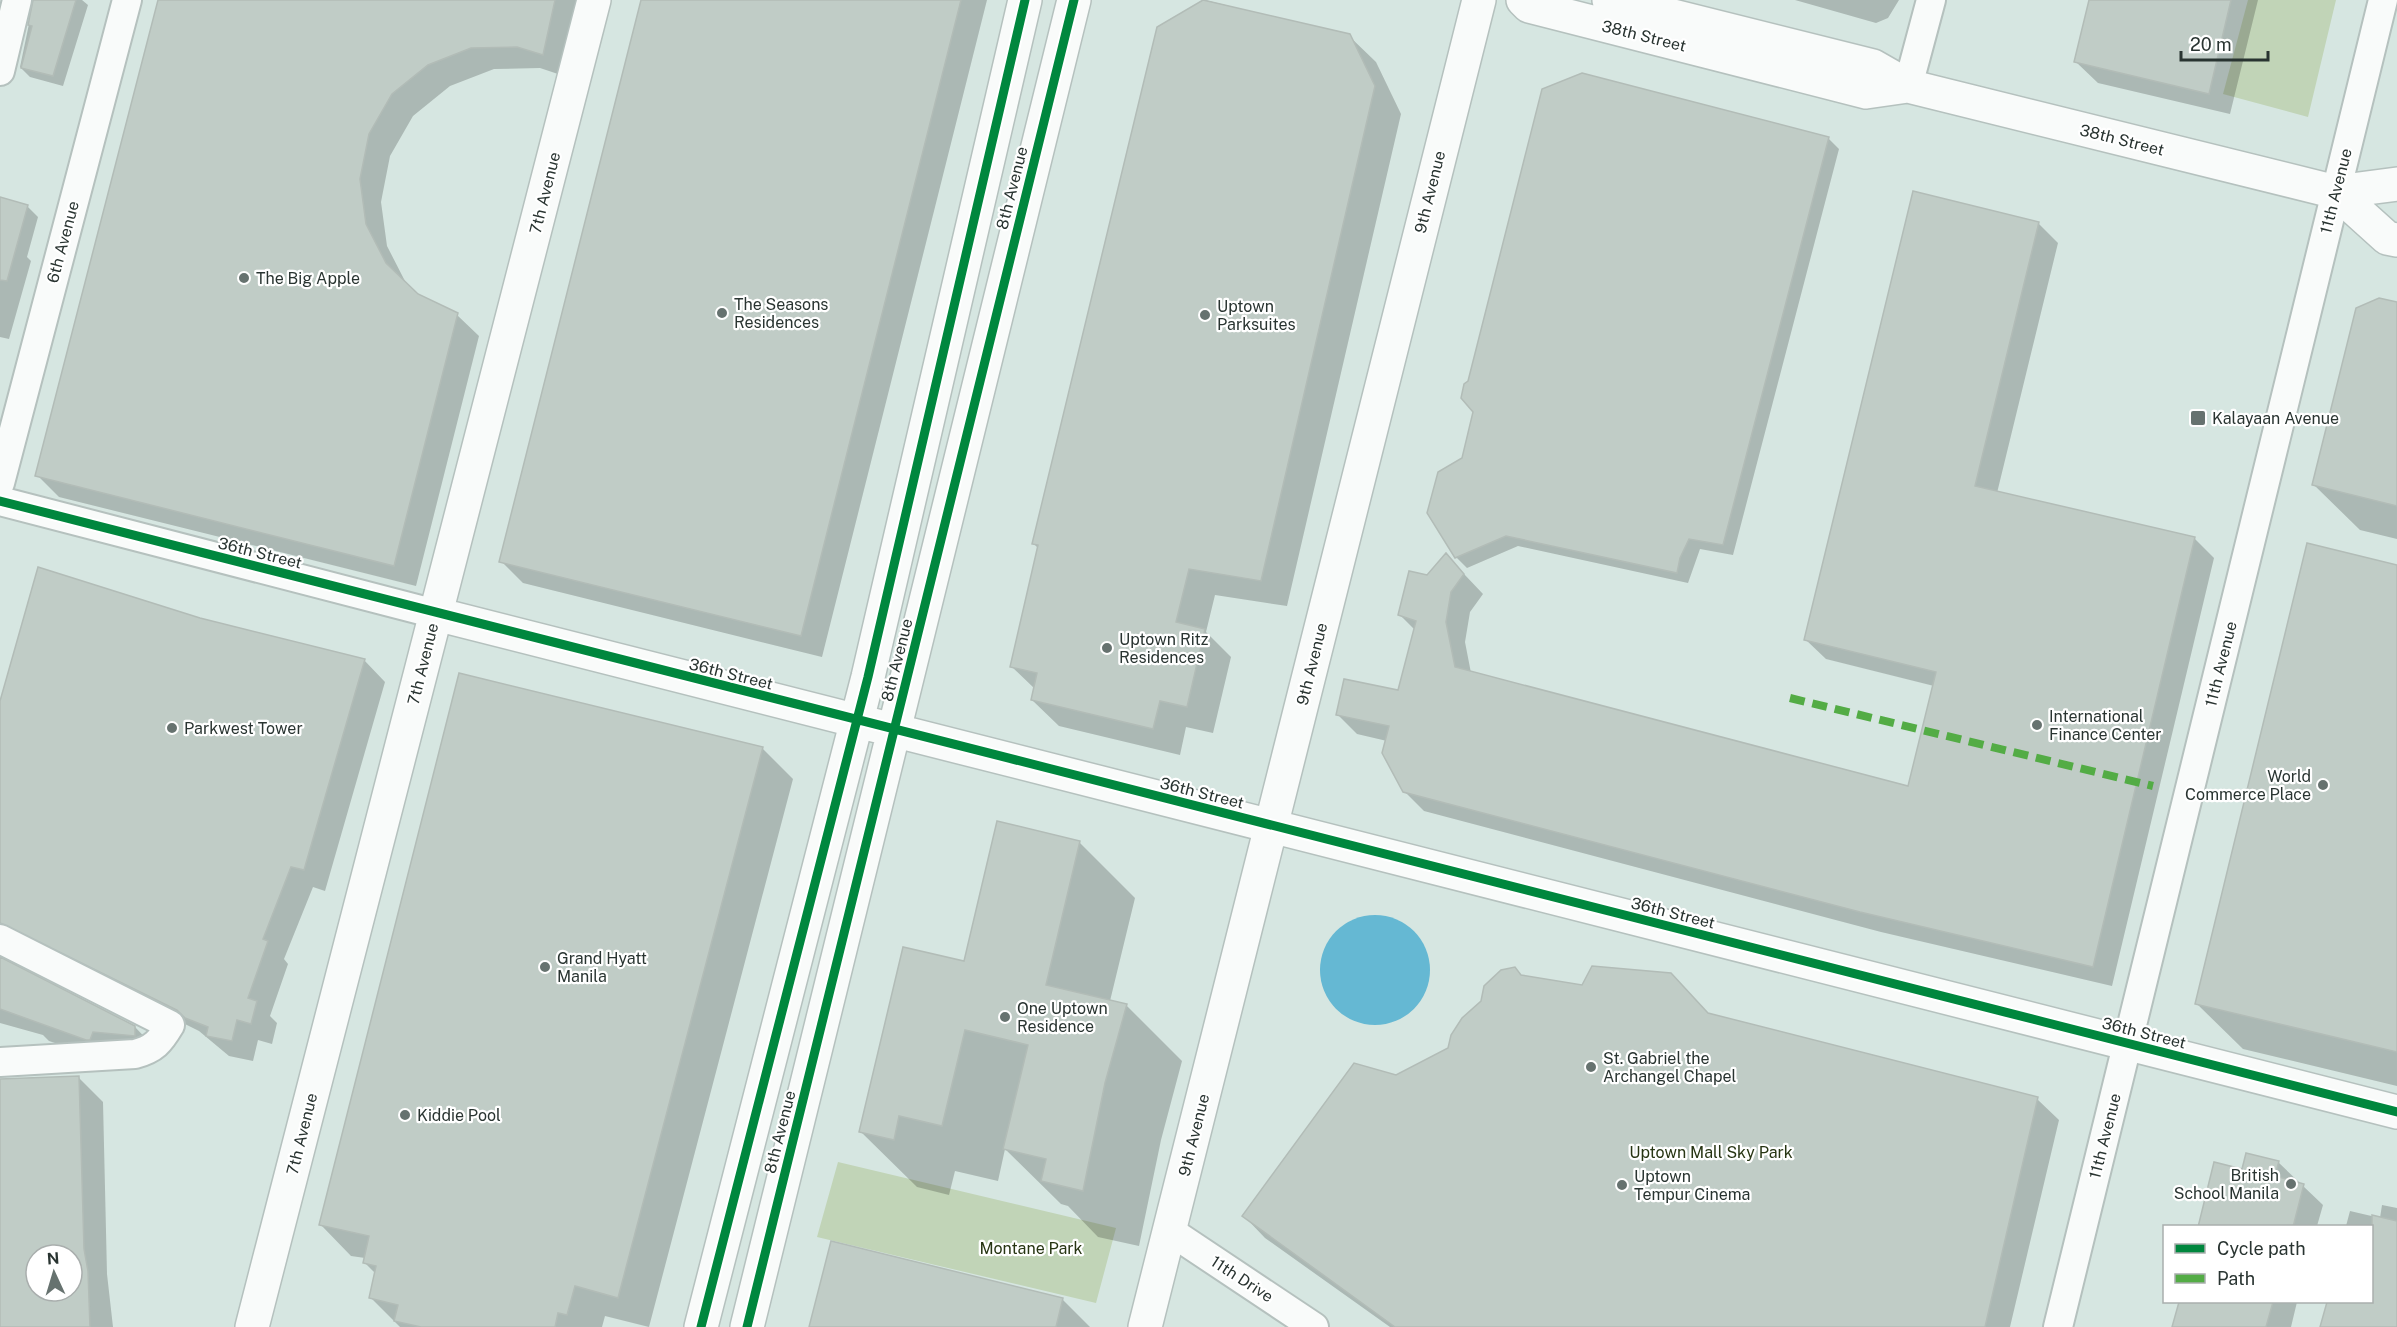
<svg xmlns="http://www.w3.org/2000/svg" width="2397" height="1327" viewBox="0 0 2397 1327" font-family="'Public Sans',sans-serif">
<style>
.green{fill:#c1d4b7}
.water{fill:#65b8d3}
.shadow{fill:#0003;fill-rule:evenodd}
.building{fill:#c0ccc6;stroke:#b2bcb7;stroke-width:1.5;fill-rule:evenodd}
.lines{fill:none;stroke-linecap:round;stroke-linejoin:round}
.minor-casing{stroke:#b5c1be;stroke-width:32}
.tertiary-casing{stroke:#b5c1be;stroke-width:36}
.secondary-casing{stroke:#b5c1be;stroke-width:36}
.minor{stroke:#f9fbfa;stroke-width:28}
.tertiary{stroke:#f9fbfa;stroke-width:33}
.secondary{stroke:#f9fbfa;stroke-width:33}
.quiet{stroke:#53ac45;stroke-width:8;stroke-dasharray:15 8;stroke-linecap:butt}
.cycleway-casing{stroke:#fff;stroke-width:13}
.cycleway{stroke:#00873e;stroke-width:9}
.poi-dot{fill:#66726f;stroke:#fff;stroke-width:2}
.labels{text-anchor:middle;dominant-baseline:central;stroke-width:4.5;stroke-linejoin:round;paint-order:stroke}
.street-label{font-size:16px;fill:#293431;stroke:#fff}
.poi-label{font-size:16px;fill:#293431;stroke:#fff;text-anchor:start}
.park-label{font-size:16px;fill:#273513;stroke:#fff}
</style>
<rect width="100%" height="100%" fill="#d6e6e1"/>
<path class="green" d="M2248 0H2336L2308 117 2223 94Z
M838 1162 1116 1228 1096 1303 817 1237Z"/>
<path class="water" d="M1320 970a55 55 0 1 1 110 0a55 55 0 1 1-110 0Z"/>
<path class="shadow" d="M34 0H82L88 5 63 86 30 77 20 67Z
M160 0H582L564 76 540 68 494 69 450 86 413 116 390 156 381 202 387 246 407 285 417 295 457 315 479 336 416 586 59 497 37 475Z
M642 0H987L822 657 523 583 501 561Z
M1205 0 1349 36 1376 62 1401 114 1287 606 1215 595 1206 632 1231 657 1213 733 1186 727 1180 755 1059 726 1032 700 1035 689 1011 666 1039 549 1033 543 1158 28Z
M1795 0H1899L1888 18 1876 23Z
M2091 0H2258L2230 114 2098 83 2076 62Z
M1828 138 1839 149 1733 555 1700 549 1688 583 1518 546 1467 568 1456 557 1464 459Z
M0 199 27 206 38 217 27 257 31 261 9 339 0 337Z
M2038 223 2058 243 1997 493 2194 538 2214 558 2112 986 1881 932 1424 811 1404 791 1387 741 1357 734 1338 715 1399 692 1415 630 1400 615 1446 555 1483 594 1470 612 1465 642 1471 673 1909 787 1934 686 1826 659 1806 640Z
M2397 304V539L2360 530 2314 485Z
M2397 566V1086L2243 1049 2197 1004Z
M199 620 364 660 385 682 325 891 313 887 284 959 288 964 270 1016 277 1023 272 1044 258 1040 253 1061 229 1056 199 1031 22 943 6 954V962L135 1027 156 1049 109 1061 49 1041 43 1035 0 1023V707Z
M762 748 793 779 649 1327 605 1316 602 1327H400L370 1297 376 1274 364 1262 365 1258 351 1256 321 1225Z
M1079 842 1135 898 1110 1001 1126 1005 1182 1061 1161 1140 1139 1246 1098 1237 1068 1206 1061 1204 1005 1149 998 1181 955 1171 949 1195 917 1187 861 1132 965 963Z
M1515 968 1523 977 1710 1015 2037 1099 2059 1120 2010 1327H1390L1265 1238 1244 1216 1396 1076 1449 1049 1482 1002 1485 987 1491 979 1502 971Z
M79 1078 103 1102 107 1274 113 1327H0V1080ZM36 1255H72V1291H36Z
M2278 1162 2323 1205 2317 1226H2199L2243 1171Z
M2382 1205 2397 1208V1327H2322L2328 1302H2372V1226H2346L2350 1211 2380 1218Z
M1062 1299 1090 1327H811Z
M2180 1302H2297L2291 1327H2174Z"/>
<path class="building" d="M33 0H76L53 76 21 68 32 26 28 25Z
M158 0H555L543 55 517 47 471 48 428 65 392 94 369 134 360 179 366 224 386 263 418 294 458 313 394 566 35 476Z
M641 0H961L801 636 499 562Z
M1203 0 1350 34 1375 86 1261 581 1189 569 1176 622 1205 629 1187 707 1160 701 1153 729 1031 700 1037 673 1010 667 1038 545 1032 544 1157 27Z
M2089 0H2231L2209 94 2074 62Z
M1582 73 1829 137 1723 545 1689 539 1680 558 1677 573 1506 536 1455 558 1427 513 1438 472 1462 458 1473 412 1461 398 1464 384 1468 381 1542 89Z
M1913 191 2039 222 1975 486 2195 537 2093 967 1860 912 1403 792 1382 753 1389 726 1336 715 1344 679 1398 690 1416 621 1398 615 1409 571 1427 575 1446 553 1464 574 1451 592 1446 622 1455 667 1908 786 1936 672 1804 640Z
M0 197 28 205 7 281 0 280Z
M2379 298 2397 302V506L2312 485 2356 308Z
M2307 543 2397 565V1052L2195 1004Z
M38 567 200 618 365 659 304 870 291 867 263 939 268 941 248 998 257 1001 251 1024 237 1020 232 1041 206 1036 208 1027 185 1018 177 1010 0 923V701Z
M459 673 763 747 618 1298 575 1286 567 1315 558 1313 555 1327H421L394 1321 398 1305 369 1298 376 1266 363 1263 369 1236 319 1225Z
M997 821 1080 841 1046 985 1127 1004 1105 1083 1083 1191 1041 1181 1046 1159 1003 1149 1028 1045 965 1030 942 1126 899 1116 894 1140 859 1132 903 947 964 961Z
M0 957 135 1026V1036L93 1032 90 1040H86L0 1009Z
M1592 966 1671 973 1708 1013 2038 1097 1985 1327H1395L1242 1216 1354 1063 1396 1075 1448 1048 1451 1035 1462 1018 1481 1001 1484 986 1501 970 1515 967 1521 975 1582 985Z
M79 1076 84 1249 88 1271 90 1327H0V1079ZM36 1255H72V1291H36Z
M2246 1153 2279 1161 2275 1176 2304 1184 2293 1227H2198L2214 1162 2242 1169Z
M2372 1215 2397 1221V1327H2320L2327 1302H2372Z
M831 1241 1063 1298 1056 1327H809Z
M2179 1302H2273L2266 1327H2172Z"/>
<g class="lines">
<defs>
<path id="minor" d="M0 71 17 0
M1908 86 1931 0
M0 483 127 0
M0 501 436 614
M0 939 170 1025C160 1042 154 1049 135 1054L0 1062
M1170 1231 1314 1327
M2058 1327 2383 0"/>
<path id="tertiary" d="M436 614 2397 1112
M252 1327 594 0
M701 1327 868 677 1025 0
M747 1327 1074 0
M1145 1327 1479 0"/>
<path id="secondary" d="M1523 0 1529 6 1866 92 1908 86
M1609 0 1873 66 1908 86 2336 192 2397 184
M2336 192 2387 238 2397 240"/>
</defs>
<use href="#minor" class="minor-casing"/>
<use href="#tertiary" class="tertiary-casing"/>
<use href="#secondary" class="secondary-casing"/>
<use href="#minor" class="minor"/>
<use href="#tertiary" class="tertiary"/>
<use href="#secondary" class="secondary"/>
<path class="quiet" d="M1790 698 2153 786"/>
<defs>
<path id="cycleway" d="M0 501 2397 1112
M701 1327 868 677 1025 0
M747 1327 1074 0"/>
</defs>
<use href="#cycleway" class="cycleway-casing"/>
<use href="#cycleway" class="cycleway"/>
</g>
<g class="poi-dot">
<circle cx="244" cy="278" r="6"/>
<circle cx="722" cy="313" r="6"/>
<circle cx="1205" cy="315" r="6"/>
<rect x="2190" y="410" width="16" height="16" rx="3"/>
<circle cx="1107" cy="648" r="6"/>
<circle cx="2037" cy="725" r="6"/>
<circle cx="172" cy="728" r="6"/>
<circle cx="2323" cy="785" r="6"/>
<circle cx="545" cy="967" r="6"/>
<circle cx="1005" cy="1017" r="6"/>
<circle cx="1591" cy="1067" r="6"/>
<circle cx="405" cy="1115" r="6"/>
<circle cx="2291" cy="1184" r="6"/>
<circle cx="1622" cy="1185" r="6"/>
</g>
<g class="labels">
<g class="street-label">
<text transform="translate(1644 36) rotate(14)">38th Street</text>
<text transform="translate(2122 140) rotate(14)">38th Street</text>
<text transform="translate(1012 188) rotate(-76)">8th Avenue</text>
<text transform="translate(2336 191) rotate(-76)">11th Avenue</text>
<text transform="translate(1430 192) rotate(-76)">9th Avenue</text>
<text transform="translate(545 193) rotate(-76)">7th Avenue</text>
<text transform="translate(63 242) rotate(-75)">6th Avenue</text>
<text transform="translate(260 553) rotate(14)">36th Street</text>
<text transform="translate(897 660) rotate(-76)">8th Avenue</text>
<text transform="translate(423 664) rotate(-76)">7th Avenue</text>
<text transform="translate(1312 664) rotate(-76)">9th Avenue</text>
<text transform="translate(2221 664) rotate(-76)">11th Avenue</text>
<text transform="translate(731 674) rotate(14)">36th Street</text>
<text transform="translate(1202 793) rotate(14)">36th Street</text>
<text transform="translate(1673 913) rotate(14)">36th Street</text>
<text transform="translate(2144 1033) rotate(14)">36th Street</text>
<text transform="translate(780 1132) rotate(-76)">8th Avenue</text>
<text transform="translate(302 1134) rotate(-76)">7th Avenue</text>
<text transform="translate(1194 1135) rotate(-76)">9th Avenue</text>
<text transform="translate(2105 1136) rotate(-76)">11th Avenue</text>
<text transform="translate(1242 1279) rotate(33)">11th Drive</text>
</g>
<g class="poi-label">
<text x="256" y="278">The Big Apple</text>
<text x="734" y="304">The Seasons<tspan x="734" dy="18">Residences</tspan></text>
<text x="1217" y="306">Uptown<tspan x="1217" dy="18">Parksuites</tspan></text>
<text x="2212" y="418">Kalayaan Avenue</text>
<text x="1119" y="639">Uptown Ritz<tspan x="1119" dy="18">Residences</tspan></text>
<text x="2049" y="716">International<tspan x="2049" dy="18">Finance Center</tspan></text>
<text x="184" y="728">Parkwest Tower</text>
<text x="2311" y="776" text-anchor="end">World<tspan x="2311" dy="18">Commerce Place</tspan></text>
<text x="557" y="958">Grand Hyatt<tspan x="557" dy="18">Manila</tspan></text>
<text x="1017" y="1008">One Uptown<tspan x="1017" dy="18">Residence</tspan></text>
<text x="1603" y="1058">St. Gabriel the<tspan x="1603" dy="18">Archangel Chapel</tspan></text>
<text x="417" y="1115">Kiddie Pool</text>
<text x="2279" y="1175" text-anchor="end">British<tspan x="2279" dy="18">School Manila</tspan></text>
<text x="1634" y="1176">Uptown<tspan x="1634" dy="18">Tempur Cinema</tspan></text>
</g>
<g class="park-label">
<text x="1711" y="1152">Uptown Mall Sky Park</text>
<text x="1031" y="1248">Montane Park</text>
</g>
</g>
<rect x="2163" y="1225" width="210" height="78" fill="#ffffff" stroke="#a9aead" stroke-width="1.5"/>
<rect x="2175" y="1244" width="30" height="9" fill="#00873e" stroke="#a9aead" stroke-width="1.5"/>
<text x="2217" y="1255" font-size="18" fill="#293431">Cycle path</text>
<rect x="2175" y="1274" width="30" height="9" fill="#53ac45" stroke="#a9aead" stroke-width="1.5"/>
<text x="2217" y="1285" font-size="18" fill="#293431">Path</text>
<g transform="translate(54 1273) rotate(356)"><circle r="28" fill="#ffffff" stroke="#a9aead" stroke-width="1.5"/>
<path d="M0-4.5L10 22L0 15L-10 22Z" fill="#66726f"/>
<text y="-9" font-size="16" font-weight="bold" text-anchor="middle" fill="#293431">N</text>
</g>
<path d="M2181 51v9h87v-9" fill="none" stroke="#293431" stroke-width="3"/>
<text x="2190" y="51" font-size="18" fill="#293431" stroke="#ffffff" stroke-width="4.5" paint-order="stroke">20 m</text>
</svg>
